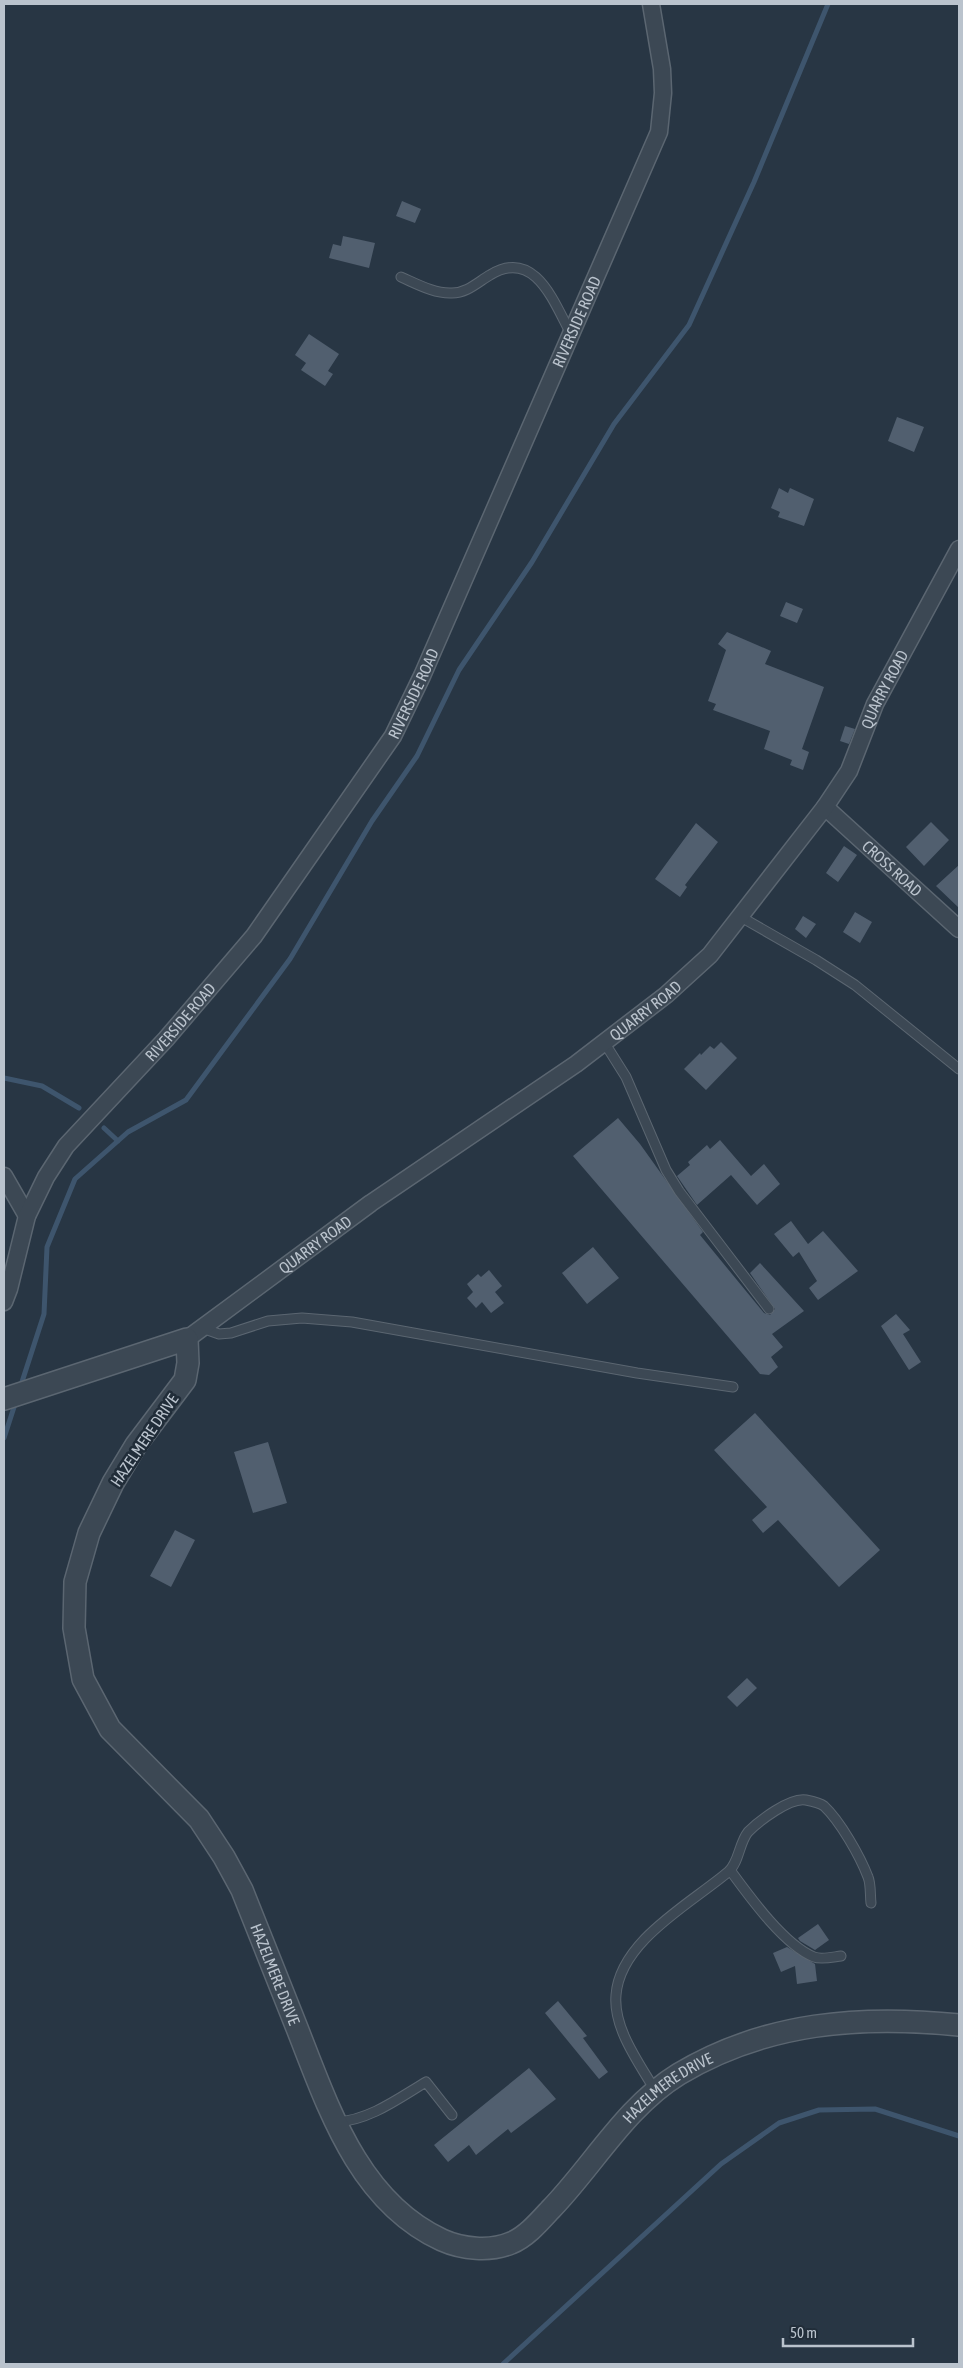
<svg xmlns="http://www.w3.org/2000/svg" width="963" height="2368" viewBox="0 0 963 2368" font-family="'Asap Condensed',sans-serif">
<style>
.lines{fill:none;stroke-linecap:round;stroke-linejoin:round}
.stream{stroke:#3e556d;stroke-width:5}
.building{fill:#515f6f}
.service-casing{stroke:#5b6671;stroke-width:11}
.minor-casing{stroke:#5b6671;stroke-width:19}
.tertiary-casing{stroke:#5b6671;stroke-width:24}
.service{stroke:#3c4854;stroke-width:9}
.minor{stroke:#3c4854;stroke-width:16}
.tertiary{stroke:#3c4854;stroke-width:21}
.labels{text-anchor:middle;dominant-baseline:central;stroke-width:5;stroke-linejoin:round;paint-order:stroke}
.street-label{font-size:16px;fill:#bac3cd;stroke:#212d39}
</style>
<rect width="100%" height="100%" fill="#283644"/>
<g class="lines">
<path class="stream" d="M4 1078 42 1086 79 1108
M104 1128 118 1141
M20 1388 44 1314 47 1247 75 1179 128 1132 186 1100 290 959 372 821 417 756 459 670 532 562 614 424 689 325 754 182 828 4
M4 1438 16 1401
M503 2364 721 2164 779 2123 819 2110 875 2109 959 2136"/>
</g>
<path class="building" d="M402 201 421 209 415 223 396 216Z
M343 236 375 243 369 268 329 258 333 244 341 246Z
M309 334 339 354 328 371 333 374 325 386 301 370 306 363 295 355Z
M897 417 924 427 914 452 888 441Z
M779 488 788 493 790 488 814 499 804 526 778 517 780 512 771 508Z
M786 602 803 609 797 623 780 616Z
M727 632 771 651 765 664 824 687 802 749 809 752 803 770 790 765 792 760 764 749 770 731 713 710 716 704 708 701 726 650 718 644Z
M845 726 855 729 849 744 840 741Z
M931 822 949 840 924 866 906 847Z
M696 823 718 842 685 885 687 887 680 897 655 879Z
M844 846 857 855 838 882 826 873Z
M959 865V908L936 886Z
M855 912 872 922 860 943 843 932Z
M803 916 816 924 806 938 795 929Z
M721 1042 737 1058 706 1090 684 1069 700 1053 701 1055 710 1046 714 1049Z
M618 1118 640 1144 703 1232 700 1235 764 1313 770 1315 775 1309 750 1273 760 1263 804 1311 772 1334 783 1347 771 1357 778 1367 769 1375 760 1374 573 1156Z
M720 1140 751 1176 764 1164 780 1184 757 1205 731 1175 697 1205 677 1176 690 1165 688 1162 707 1145 710 1149Z
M791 1221 808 1244 823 1231 858 1271 818 1300 809 1288 817 1281 799 1252 793 1257 774 1234Z
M593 1247 619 1278 587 1304 562 1273Z
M489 1270 502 1286 495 1292 504 1303 491 1313 482 1302 476 1308 467 1298 473 1292 467 1284 478 1274 481 1277Z
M896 1314 910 1330 903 1334 921 1362 909 1370 881 1326Z
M755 1413 880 1550 839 1587 778 1520 763 1533 752 1520 767 1507 714 1450Z
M268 1442 287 1503 253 1513 234 1452Z
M175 1530 195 1540 171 1587 150 1576Z
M747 1678 757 1688 737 1707 727 1697Z
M818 1924 829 1940 815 1950 800 1941 798 1938Z
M787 1947 815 1964 817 1981 797 1984 795 1966 781 1972 773 1953Z
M558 2001 587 2036 583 2038 608 2072 599 2079 545 2013Z
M529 2068 556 2099 511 2133 508 2129 476 2155 469 2145 448 2162 434 2145Z"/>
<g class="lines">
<defs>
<path id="service" d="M401 277C417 284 435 294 452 293 467 293 478 282 490 275 534 248 553 300 570 332
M741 917 816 960 855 985 959 1069
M604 1042 626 1077 666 1170 679 1191 769 1309
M202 1328 219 1334 231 1333 268 1321 302 1318 352 1322 637 1373 733 1387
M730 1870C749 1896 784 1945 814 1957 821 1960 833 1957 841 1956
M656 2092C640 2064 613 2029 616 1995 620 1941 690 1904 728 1872 739 1863 739 1843 748 1832 759 1821 790 1797 806 1800 811 1801 820 1803 824 1806 840 1821 860 1856 868 1877 871 1884 870 1895 871 1903
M337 2122C370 2120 399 2098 426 2082L452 2115"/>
<g id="minor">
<path id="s1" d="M825 807 959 929"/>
<path d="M4 1176 27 1216"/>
<path id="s2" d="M4 1302 9 1289 27 1216 46 1177 66 1146 166 1039 254 936 393 736 422 676 659 132 663 93 662 69 651 4"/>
<path id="s3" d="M187 1339 371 1203 576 1064 666 995 710 955 825 807 849 771 875 704 959 549"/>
</g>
<g id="tertiary">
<path id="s4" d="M4 1399 187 1339 188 1363 185 1380 136 1445 113 1483 89 1533 75 1582 74 1628 83 1679 110 1729 199 1819 224 1857 242 1890C259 1933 276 1975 293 2018 326 2100 355 2200 442 2240 462 2249 490 2252 511 2243 526 2237 539 2222 550 2210 593 2166 625 2107 679 2074 766 2022 861 2015 959 2025"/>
</g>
</defs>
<use href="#service" class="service-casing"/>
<use href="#minor" class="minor-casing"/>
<use href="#tertiary" class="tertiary-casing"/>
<use href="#service" class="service"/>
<use href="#minor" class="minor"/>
<use href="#tertiary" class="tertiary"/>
</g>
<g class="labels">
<g class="street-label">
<text stroke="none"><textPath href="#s2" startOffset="1148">RIVERSIDE ROAD</textPath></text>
<text stroke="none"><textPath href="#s3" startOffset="969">QUARRY ROAD</textPath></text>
<text stroke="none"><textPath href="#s2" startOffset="742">RIVERSIDE ROAD</textPath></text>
<text stroke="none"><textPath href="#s1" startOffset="91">CROSS ROAD</textPath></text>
<text stroke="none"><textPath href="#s3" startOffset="564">QUARRY ROAD</textPath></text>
<text stroke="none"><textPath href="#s2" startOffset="338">RIVERSIDE ROAD</textPath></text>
<text stroke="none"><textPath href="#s3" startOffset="159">QUARRY ROAD</textPath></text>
<text transform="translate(144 1440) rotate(-56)">HAZELMERE DRIVE</text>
<text stroke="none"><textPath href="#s4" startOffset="921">HAZELMERE DRIVE</textPath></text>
<text stroke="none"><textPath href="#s4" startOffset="1536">HAZELMERE DRIVE</textPath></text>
</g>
</g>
<rect width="963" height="2368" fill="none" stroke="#bac3cd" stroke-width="10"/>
<path d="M783 2338v8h130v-8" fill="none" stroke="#bac3cd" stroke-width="2.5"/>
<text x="790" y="2338" font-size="15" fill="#bac3cd" stroke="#212d39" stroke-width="4" paint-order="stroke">50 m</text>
</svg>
